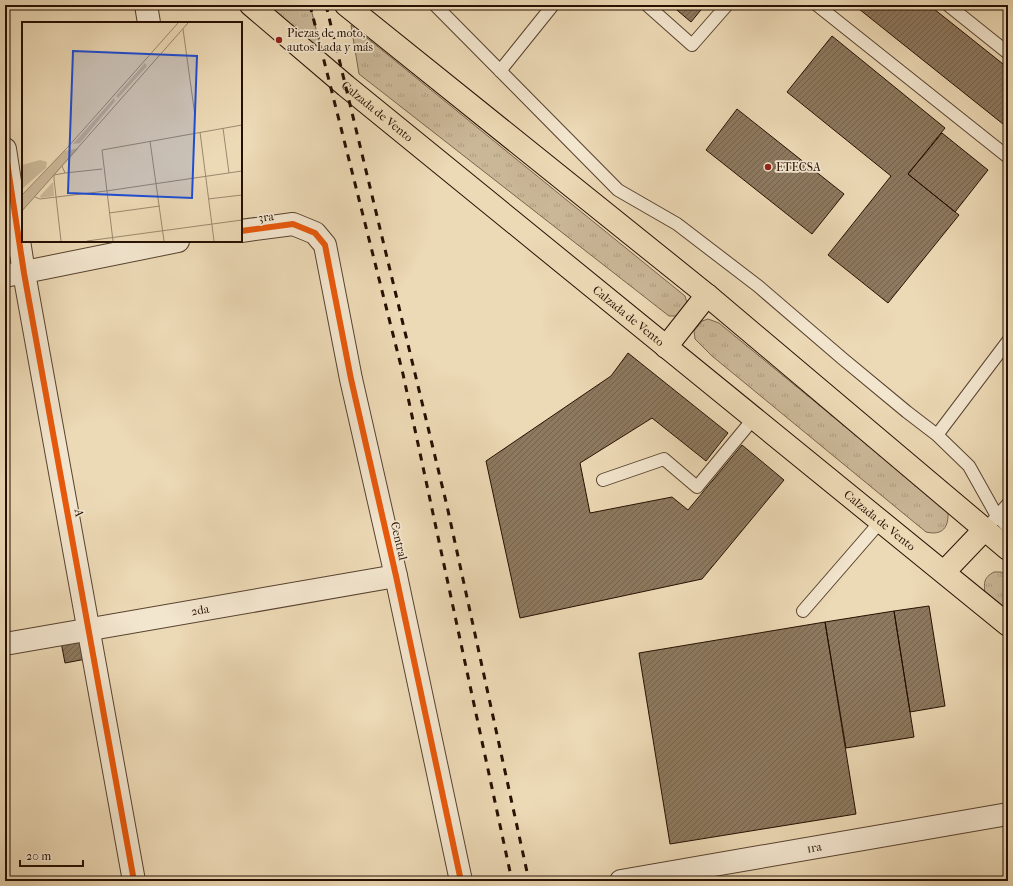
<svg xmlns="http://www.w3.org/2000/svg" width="1013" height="886" viewBox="0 0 1013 886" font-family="'IM FELL French Canon',serif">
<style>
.grass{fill:url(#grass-tufts);stroke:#78644c}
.building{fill:url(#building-hatch);stroke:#261002}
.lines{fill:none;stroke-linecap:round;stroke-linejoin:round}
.lane-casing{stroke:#58422f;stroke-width:14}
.street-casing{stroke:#58422f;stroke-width:24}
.primary-casing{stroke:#261002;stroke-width:24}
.lane{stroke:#f3e6cf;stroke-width:12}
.street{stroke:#f3e6cf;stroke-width:22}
.primary{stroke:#ecd9b5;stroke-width:22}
.rail{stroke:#261002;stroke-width:3;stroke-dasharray:7 7;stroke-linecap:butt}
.cycleway-casing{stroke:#f3e6cf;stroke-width:8}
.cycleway{stroke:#e8590c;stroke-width:6}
.poi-dot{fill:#8f2418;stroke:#f3e6cf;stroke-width:1.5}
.labels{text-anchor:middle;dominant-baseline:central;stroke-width:3.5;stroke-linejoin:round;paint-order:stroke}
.poi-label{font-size:12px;fill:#261002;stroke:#f3e6cf;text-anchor:start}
.street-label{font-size:12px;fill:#261002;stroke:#f3e6cf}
.inset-road{fill:none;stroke:#9d896d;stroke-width:1}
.view{fill:#1d4ed8;fill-opacity:0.15;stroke:#1d4ed8;stroke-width:2}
.inset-edge{fill:none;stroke:#261002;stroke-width:2}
</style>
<defs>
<pattern id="grass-tufts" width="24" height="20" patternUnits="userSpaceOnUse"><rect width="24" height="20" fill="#cab797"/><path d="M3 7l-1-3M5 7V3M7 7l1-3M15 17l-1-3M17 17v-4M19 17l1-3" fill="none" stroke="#ad9c80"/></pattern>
<pattern id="building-hatch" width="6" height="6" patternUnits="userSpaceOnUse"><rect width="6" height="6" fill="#8d795f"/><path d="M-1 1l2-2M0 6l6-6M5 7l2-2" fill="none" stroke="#73624c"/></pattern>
</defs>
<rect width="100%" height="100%" fill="#ecd9b5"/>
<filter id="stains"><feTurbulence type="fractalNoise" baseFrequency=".005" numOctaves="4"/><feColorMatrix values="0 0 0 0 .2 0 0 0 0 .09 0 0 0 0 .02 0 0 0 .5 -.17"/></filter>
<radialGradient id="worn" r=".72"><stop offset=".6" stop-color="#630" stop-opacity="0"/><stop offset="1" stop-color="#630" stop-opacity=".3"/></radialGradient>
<path class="grass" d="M251 5H310L326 68Z
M351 25 685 296 687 303 677 316H669L359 74Z
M708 319 719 323 948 511C949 527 943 536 926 532L712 356 695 339 694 331 702 321Z
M994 572H1001L1008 576V613L985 594C984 583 983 578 994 572Z"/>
<path class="building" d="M671 5H705L691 22Z
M854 5H929L1008 68V128Z
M832 36 945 128 908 174 959 215 888 303 828 255 891 176 787 92Z
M737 109 844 194 812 234 706 150Z
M942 133 988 170 955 212 908 174Z
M628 353 728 433 706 461 652 418 580 463 590 513 672 497 688 510 742 445 784 480 702 579 520 618 486 461 611 376Z
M929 606 945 706 910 712 894 611Z
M894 611 914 737 846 748 825 622Z
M825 622 856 814 670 844 639 653Z
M82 638 86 659 65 663 61 642Z"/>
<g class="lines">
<defs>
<path id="lane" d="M435 5 618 190 677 224 758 286 843 359 907 412 937 435 969 466 997 516 1008 527
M647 5 692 45 727 5
M817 5 1008 157
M948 5 1008 53
M500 71 553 5
M937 435 1008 341
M603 480 664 459 697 487 754 418
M993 521 1008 504
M803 611 881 521"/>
<g id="street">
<path d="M146 5 149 23"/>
<path d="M5 149 24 273 134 881"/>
<path d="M241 231 293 224 315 233 325 245 351 379 396 576 461 881"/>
<path d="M5 276 178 241"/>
<path id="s1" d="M5 644 396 576"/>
<path id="s2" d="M621 881 1008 814"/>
</g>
<g id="primary">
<path id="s3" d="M251 5 346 86 1008 625"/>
<path d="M346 5 707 295 1008 549"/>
<path d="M666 347 707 295"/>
<path d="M944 572 985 529"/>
</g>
</defs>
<use href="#lane" class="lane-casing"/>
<use href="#street" class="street-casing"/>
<use href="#primary" class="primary-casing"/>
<use href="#lane" class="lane"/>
<use href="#street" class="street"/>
<use href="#primary" class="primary"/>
<path class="rail" d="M310 5 403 374 512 881
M326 5 447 506 529 881"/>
<defs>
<path id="cycleway" d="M5 149 24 273 134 881
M241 231 293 224 315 233 325 245 351 379 396 576 461 881"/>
</defs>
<use href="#cycleway" class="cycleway-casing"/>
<use href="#cycleway" class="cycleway"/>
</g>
<g class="poi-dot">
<circle cx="279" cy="40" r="4"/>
<circle cx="768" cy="167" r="4"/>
</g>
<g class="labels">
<g class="poi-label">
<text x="287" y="33">Piezas de moto,<tspan x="287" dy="14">autos Lada y más</tspan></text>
<text x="776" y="167">ETECSA</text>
</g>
<g class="street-label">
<text stroke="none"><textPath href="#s3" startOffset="165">Calzada de Vento</textPath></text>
<text transform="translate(266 217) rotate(-8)">3ra</text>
<text stroke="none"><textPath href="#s3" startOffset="489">Calzada de Vento</textPath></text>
<text transform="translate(79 513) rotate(80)">A</text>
<text stroke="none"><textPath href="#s3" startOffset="813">Calzada de Vento</textPath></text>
<text transform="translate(399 541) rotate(77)">Central</text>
<text stroke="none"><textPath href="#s1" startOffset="198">2da</textPath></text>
<text stroke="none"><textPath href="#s2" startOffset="196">1ra</textPath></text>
</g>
</g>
<g transform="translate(22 22)">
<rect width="220" height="220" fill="#ecd9b5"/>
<path d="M123 41 125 44 96 76 94 74ZM92 76 93 79 58 121 51 122ZM57 126 0 189V173L42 129Z" fill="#cab797"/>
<path d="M18 138 25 140 24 146 0 167V143Z" fill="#cab797"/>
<path d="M31 160 32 174 19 176 18 174Z" fill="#cab797"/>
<path class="inset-road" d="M161 7 173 94M201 106 207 151M178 110 192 219M128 119 142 219M40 144 43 151 80 147M0 173 45 126 156 1M13 175 18 177 84 169 220 149M186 177 220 173M0 189 166 1M87 191 138 184M39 219 32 157V153L43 151M65 219 220 198M91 219 80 128 220 103"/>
<path class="view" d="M51 29 175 34 170 176 46 171Z"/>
<rect width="220" height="220" class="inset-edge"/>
</g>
<rect width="1013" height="886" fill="none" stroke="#ecd9b5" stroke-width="20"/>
<rect x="6" y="6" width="1001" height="874" fill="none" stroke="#261002" stroke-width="2"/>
<rect x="10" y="10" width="993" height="866" fill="none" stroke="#261002"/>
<path d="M20 860v6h63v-6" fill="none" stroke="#261002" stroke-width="2"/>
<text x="26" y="860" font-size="12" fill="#261002" stroke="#f3e6cf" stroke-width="3" paint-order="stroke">20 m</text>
<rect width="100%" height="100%" filter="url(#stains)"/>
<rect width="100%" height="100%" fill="url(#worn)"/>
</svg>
